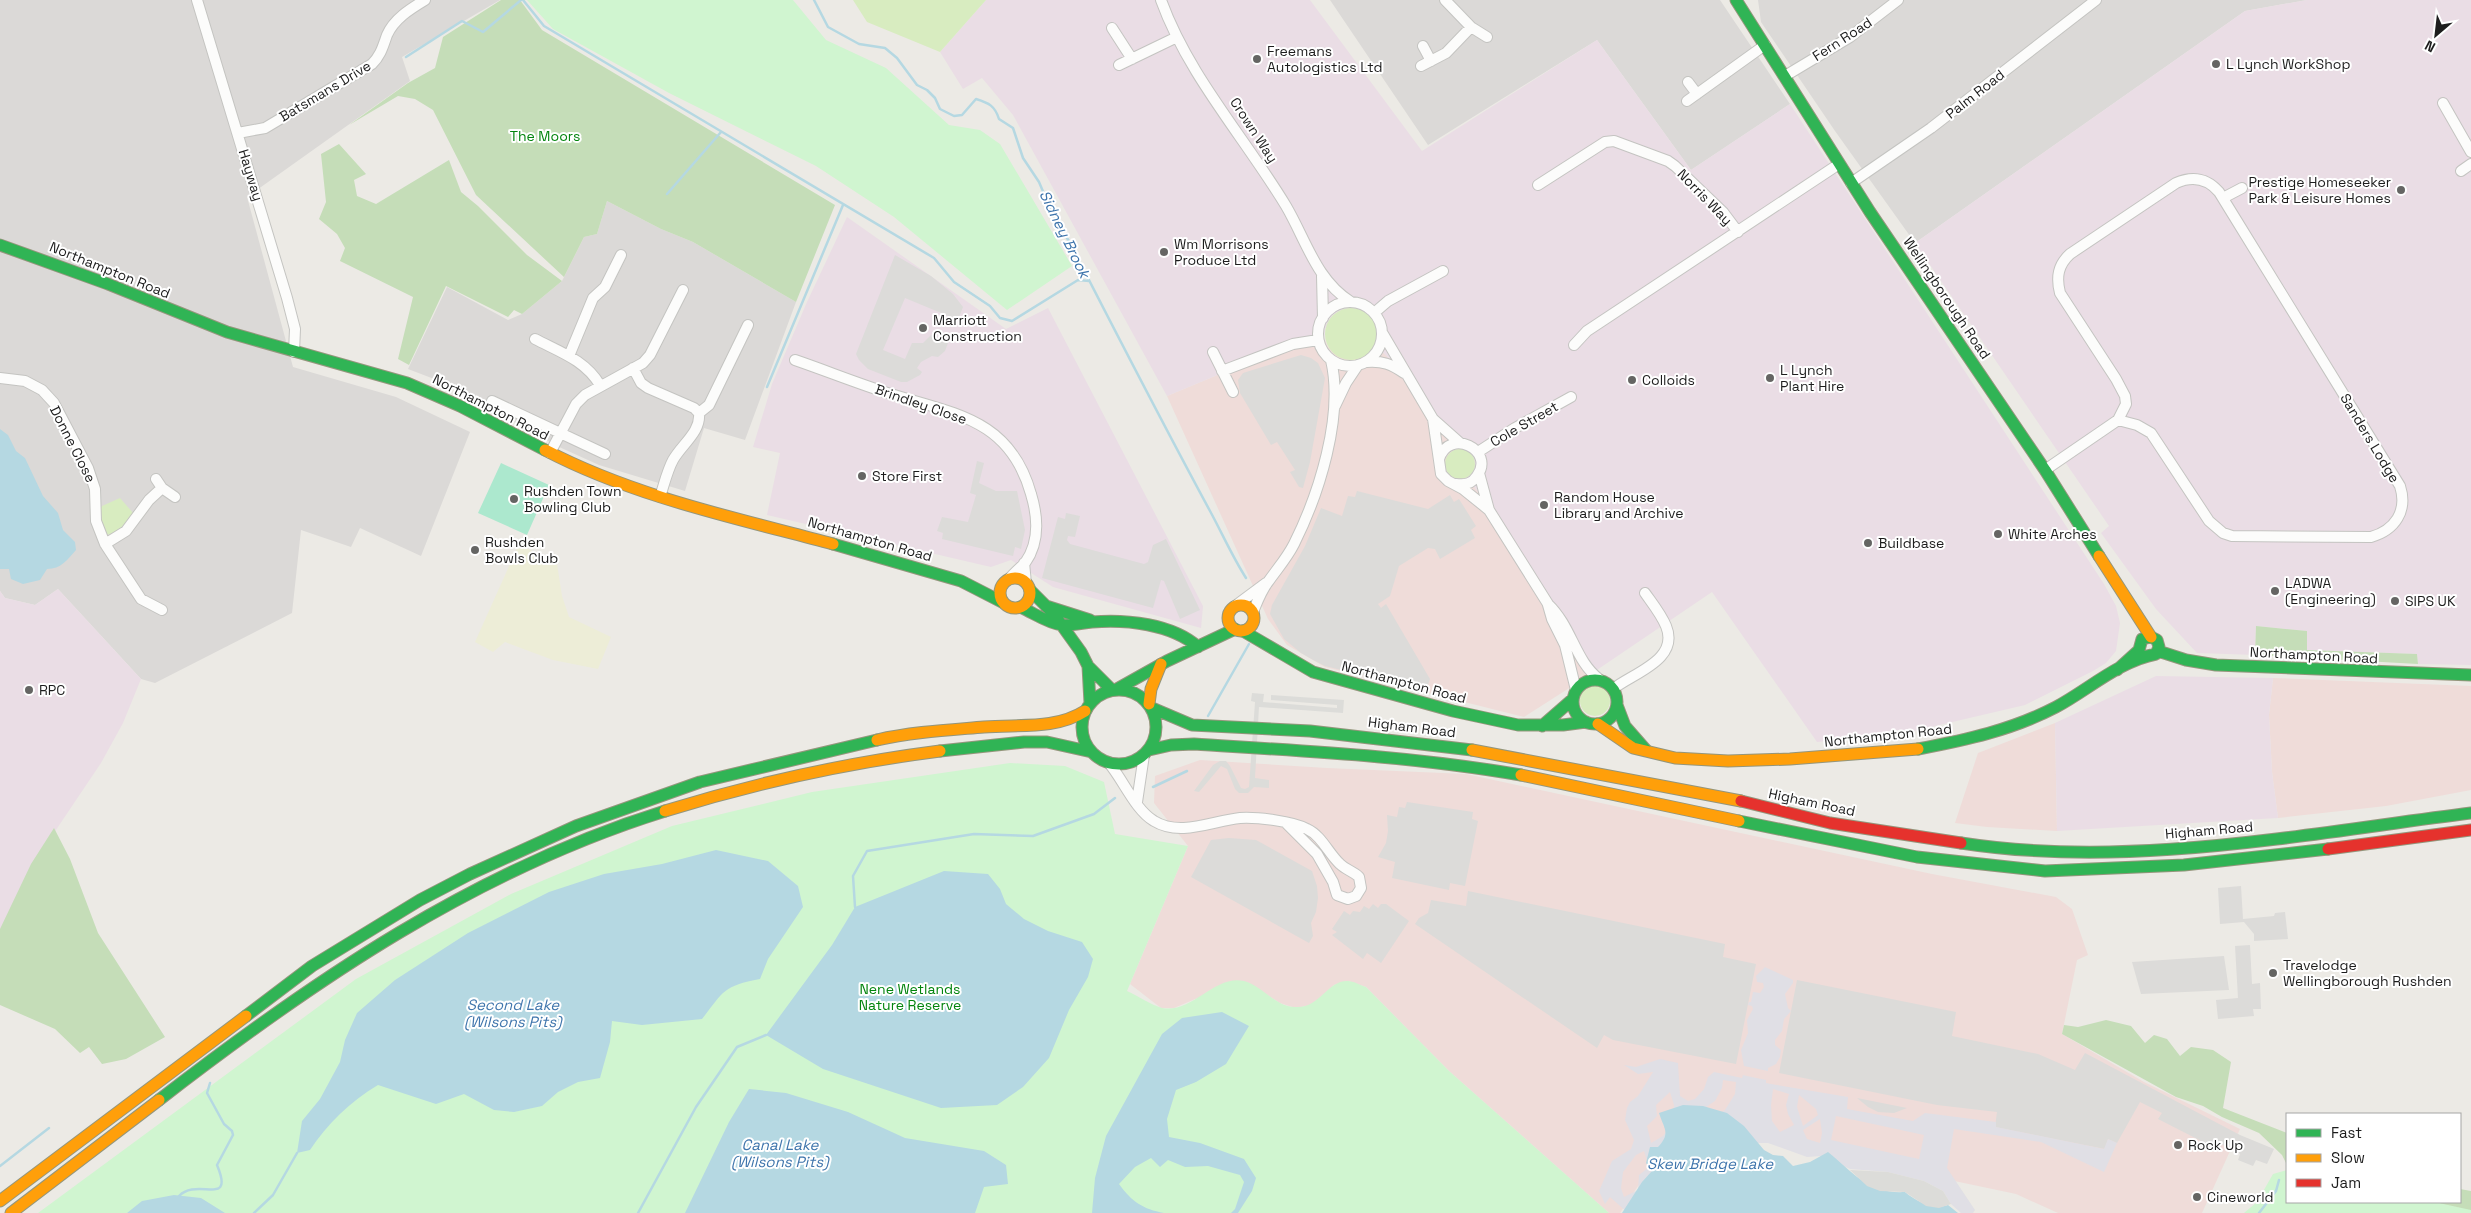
<svg xmlns="http://www.w3.org/2000/svg" width="2471" height="1213" viewBox="0 0 2471 1213" font-family="'Space Grotesk',sans-serif">
<style>
.residential{fill:#dbd9d7}
.commercial{fill:#efdcd9}
.industrial{fill:#eadde5}
.farmland{fill:#ededd7}
.grass{fill:#d8ecc0}
.forest{fill:#c5ddb8}
.park{fill:#d0f5d0}
.pitch{fill:#ace8ce}
.parking{fill:#dcdbd9}
.plaza{fill:#e0dfe5;fill-rule:evenodd}
.water{fill:#b5d8e2}
.pier{fill:#dcdcd9}
.lines{fill:none;stroke-linecap:round;stroke-linejoin:round}
.stream{stroke:#b5d8e2;stroke-width:2.5}
.street-casing{stroke:#c4c4c1;stroke-width:12}
.fast-casing{stroke:#94967c;stroke-width:13}
.slow-casing{stroke:#94967c;stroke-width:13}
.jam-casing{stroke:#94967c;stroke-width:13}
.street{stroke:#fcfcfb;stroke-width:10}
.fast{stroke:#30b455;stroke-width:11}
.slow{stroke:#ff9f0a;stroke-width:11}
.jam{stroke:#e5322d;stroke-width:11}
.poi-dot{fill:#656563;stroke:#fff;stroke-width:2}
.labels{text-anchor:middle;dominant-baseline:central;stroke-width:4;stroke-linejoin:round;paint-order:stroke}
.street-label{font-size:14px;fill:#1d1d1d;stroke:#fff}
.poi-label{font-size:14px;fill:#1d1d1d;stroke:#fff;text-anchor:start}
.park-label{font-size:14px;fill:#02840d;stroke:#fff}
.water-label{font-size:15px;font-style:italic;fill:#3f75ac;stroke:#fff}
</style>
<rect width="100%" height="100%" fill="#eceae5"/>
<path class="residential" d="M0 0H500L402 57 410 81 247 197 293 367 396 397 470 432 421 556 360 528 351 547 301 530 292 613 155 683 141 679 58 589 35 605 5 598 0 591Z
M1330 0H1720L1790 104 1691 170 1597 40 1428 145Z
M1758 0H2307L2245 11 1915 243 1835 131 1761 22Z
M607 201 661 229 693 242 796 302 745 440 704 428 685 491 599 465 557 446 442 382 408 369 447 287 508 320 522 314 562 281 584 237 597 234Z"/>
<path class="commercial" d="M1324 338 1328 347 1368 354 1375 345 1409 377 1454 450 1449 454 1454 477H1468L1546 596 1572 643 1588 676 1524 717 1325 667 1287 645 1268 619 1167 396 1292 344Z
M2273 678 2471 686V790L2386 806 2278 818 2272 772 2269 715Z
M2055 723 2057 831 1987 827 1955 823 1978 753Z
M1200 760 1327 768 1466 774 1932 874 2056 897 2072 909 2088 955 2077 960 2062 1034 2144 1082 2240 1129 2202 1213H2058L2016 1194 1680 1123 1620 1213H1609L1449 1071 1366 987 1348 981 1334 985 1312 1005 1295 1008 1280 1003 1253 986 1225 983 1200 997 1174 1008H1161L1130 984 1188 846 1154 803 1155 776Z"/>
<path class="industrial" d="M986 0H1310L1422 151 1597 40 1691 170 1790 104 2104 584 2116 606 2120 623 2116 651 2106 663 2093 671 2025 705 1901 734 1817 742 1712 592 1588 676 1546 596 1468 477 1474 470V457L1461 449 1454 450 1409 377 1375 345 1377 335 1325 328 1324 338 1292 344 1167 396 1013 115 982 78 963 89 940 52Z
M2307 0H2471V665L2418 664 2417 654 2307 650V631L2256 626 2255 655 2197 653 2156 609 2101 533 2109 526 1915 243 2245 11Z
M847 217 1006 329 1048 308 1203 606 1201 628 1053 587 1011 560 991 567 767 515 780 453 753 447 772 384 807 302Z
M58 589 141 679 123 723 101 763 29 870 0 931V591L5 598 35 605Z
M2156 676 2273 678 2269 715 2272 772 2278 818 2057 831 2055 723Z"/>
<path class="farmland" d="M519 544 557 564 562 596 569 617 611 637 598 669 553 660 505 642 493 652 475 642Z"/>
<path class="grass" d="M853 0H986L940 52 867 22Z
M1325 334a26 26 0 1 1 52 0a26 26 0 1 1-52 0Z
M1445 464a15 15 0 1 1 30 0a15 15 0 1 1-30 0Z
M120 498 134 514C126 523 117 534 105 535L99 512 102 506Z
M1580 701a15 15 0 1 1 30 0a15 15 0 1 1-30 0Z"/>
<path class="forest" d="M501 0H520L542 30 835 205 796 302 693 242 661 229 607 201 597 234 584 237 564 277 476 195 433 110 415 99 398 96 349 125 408 83 435 68 443 37Z
M339 144 366 174 354 180 357 196 376 204 449 160 461 192 478 206 527 255 562 281 522 314 514 310 508 317 446 286 409 365 398 359 413 297 340 261 345 248 337 234 319 219 326 202 321 154Z
M2256 626 2307 631V650L2417 654 2418 664 2255 655Z
M54 828 70 859 98 933 165 1037 126 1059 102 1064 89 1047 80 1053 55 1029 0 1005V929L31 864Z
M2106 1020 2131 1026 2145 1043 2154 1035 2167 1039 2180 1056 2191 1047 2213 1050 2231 1062 2223 1108 2287 1133V1165L2282 1155 2259 1133 2222 1117 2203 1106 2176 1097 2062 1034 2064 1025 2078 1027Z
M2460 1189 2471 1191V1212L2434 1202H2460Z"/>
<path class="park" d="M527 0H793L826 40 886 68 949 125 980 130 1000 144 1072 266 1007 310 894 217 816 166 669 93 553 29Z
M1010 763 1065 766 1104 782 1115 834 1188 846 1127 991C1138 996 1151 1005 1162 1008 1192 1014 1215 974 1244 981 1263 986 1274 1006 1295 1007 1320 1009 1327 980 1348 981 1353 981 1360 985 1366 987L1449 1071 1609 1213H38L356 979 511 894 672 826 812 792Z
M2287 1170V1202H2434L2471 1210V1213H2244L2257 1202 2273 1174Z"/>
<path class="pitch" d="M501 463 549 485 527 535 478 513Z"/>
<path class="parking" d="M895 255 931 276 953 294 963 307 958 320 905 298 883 350 905 359 912 343H923L931 335 948 343 945 351 938 357 932 356 921 362 917 368 922 372 920 375 907 382H901L868 369 859 360 856 354Z
M1301 355 1311 358 1318 363 1325 378 1310 462 1303 488 1299 487 1290 472 1295 470 1277 442 1271 445 1240 393 1238 380 1243 373Z
M977 461 984 463 979 483 996 491H1017L1025 530 1021 549 1015 547 1013 556 942 539 943 533 937 531 942 517 968 522 976 495 970 493Z
M1357 491 1428 509 1450 495 1454 502 1459 499 1476 526 1471 530 1475 538 1440 559 1435 549 1428 548 1399 566 1390 596 1378 604 1381 608 1386 604 1430 679 1426 691 1325 666 1315 661 1301 653 1284 639 1270 614 1272 605 1305 546 1321 508 1342 516 1348 496 1355 497Z
M1066 513 1080 516 1075 537 1068 536 1067 540 1070 544 1144 564 1148 562 1153 545 1166 539 1200 610 1180 619 1164 581 1161 580 1153 608 1042 578 1058 517 1065 519Z
M1407 802 1473 812 1472 819 1478 821 1465 886 1450 883 1449 890 1392 878 1395 862 1378 857 1386 843 1388 831 1387 815 1397 817 1399 807 1405 808Z
M1229 838 1256 840 1312 871 1317 886 1318 898 1316 912 1311 923 1313 936 1309 943 1191 877 1211 840Z
M2241 886 2243 919 2274 916 2275 913 2285 912 2288 939 2254 941V934L2244 922 2220 924 2218 888Z
M1468 891 1725 944 1723 957 1756 964 1736 1064 1613 1040 1604 1035 1597 1048 1415 924 1419 918 1428 913 1431 900 1466 906Z
M1373 904 1378 908 1381 904H1386L1409 921 1381 963 1367 953 1363 959 1332 935 1337 932 1332 929 1344 911 1350 915 1353 911 1360 912 1364 906 1369 909Z
M2250 945 2252 984 2260 983 2261 1009H2253L2254 1016 2218 1019 2216 1000 2238 998 2235 946Z
M2224 956 2229 990 2141 994 2132 962Z
M1797 980 1956 1012 1952 1036 2038 1054 2075 1070 2085 1053 2240 1135 2274 1149 2267 1164 2256 1160 2253 1166 2238 1160 2240 1154 2215 1141 2211 1146 2158 1119 2162 1113 2140 1102 2117 1143 2108 1139 2105 1149 1995 1127 1997 1112 1937 1105 1779 1073Z
M1857 1098 1907 1108 1894 1113 1878 1112 1868 1107Z"/>
<path class="plaza" d="M1765 967 1793 980V983L1785 994 1788 1008 1791 1011 1784 1019 1782 1031 1775 1040V1045L1781 1050 1780 1057 1776 1064 1768 1068V1071L1744 1066 1741 1050 1748 1033 1747 1020 1753 1009 1752 1006 1748 1005 1749 1002H1751L1753 992 1760 993 1764 987 1763 983 1757 982 1756 976Z
M1660 1059 1678 1063 1680 1096 1688 1101 1695 1099 1704 1089 1708 1077 1714 1072 1742 1078 1743 1075 1747 1076 1766 1080V1083L1771 1084 1848 1097 1847 1109 1913 1121 1925 1113 1996 1122V1127L2104 1149 2108 1139 2117 1143 2104 1172 2041 1142 1954 1129 1947 1168 1975 1210 1973 1213H1961L1951 1204 1943 1191 1924 1181 1888 1172 1850 1169 1821 1156 1807 1157 1768 1143H1752L1628 1213 1610 1197 1605 1204 1599 1191 1612 1161 1631 1149 1634 1140 1625 1120 1627 1108 1630 1102 1638 1096 1653 1072 1638 1074 1624 1065 1636 1067ZM1723 1080 1736 1082 1735 1094 1725 1110 1714 1117 1706 1107 1715 1101 1722 1088ZM1773 1089 1789 1094 1786 1105 1788 1114 1794 1125 1780 1132 1772 1121 1771 1105ZM1670 1092 1674 1105 1672 1125 1663 1136 1651 1143 1647 1126 1657 1116 1656 1105ZM1799 1095 1816 1109 1818 1115 1803 1126 1797 1107ZM1836 1116 1924 1135 1919 1159 1831 1140ZM1820 1119 1822 1133 1820 1143 1807 1139 1803 1130ZM1644 1151 1649 1167 1639 1175 1638 1190 1624 1197 1621 1188 1623 1172 1636 1155Z"/>
<path class="water" d="M0 429 8 435 16 451 25 458 43 496 58 513 63 530 75 542 76 550C67 560 61 569 47 569L40 580 23 584 11 579 9 569H0Z
M716 850 768 861 798 886 803 907 768 959 760 979C723 986 724 991 702 1019L642 1025 612 1021 610 1042 600 1078 578 1082 558 1092 542 1106 514 1112 494 1110 464 1094 436 1104 378 1085C351 1101 327 1124 310 1150L297 1153 302 1121 320 1099 340 1062 345 1040 357 1013 395 980 468 933 549 892 604 874 662 864Z
M944 871 988 874 1000 889 1006 904 1024 919 1048 931 1082 942 1093 959 1088 977 1069 1010 1049 1058 1023 1087 997 1105 941 1108 823 1069 766 1035 832 945 855 907Z
M1222 1012 1249 1026 1226 1064 1196 1082 1176 1090 1167 1119 1169 1137 1200 1143 1244 1159 1256 1178 1252 1191 1238 1213H1231L1235 1209 1244 1182 1240 1175 1208 1166 1185 1167 1168 1160 1160 1167 1151 1158 1135 1167 1119 1184C1132 1202 1143 1209 1164 1213H1092L1095 1178 1106 1136 1162 1034 1182 1018Z
M749 1089 786 1093 848 1112 905 1138 984 1151 1006 1165 1008 1184 984 1187 975 1213H685L729 1122Z
M1683 1105 1703 1106 1727 1113 1744 1126 1764 1150 1773 1155 1783 1156 1793 1166 1810 1162 1828 1152C1854 1173 1868 1194 1905 1192 1917 1202 1933 1210 1948 1205L1958 1213H1622L1642 1182 1652 1171 1646 1163 1650 1147H1658C1671 1133 1664 1129 1659 1113Z
M174 1195 201 1198 225 1213H127L142 1201Z"/>
<path class="pier" d="M1252 693 1264 694 1263 702 1337 708V705L1271 700V695L1344 700 1343 713 1259 707 1255 778 1269 780V788L1254 787 1248 793H1239L1235 789 1227 769 1221 766 1199 792 1194 791 1213 765 1220 761H1226L1230 766 1241 788 1245 789 1249 787 1255 702 1251 701Z
M1850 1170 1888 1172 1924 1181 1943 1191 1951 1204 1939 1208 1926 1206 1905 1192 1880 1191 1867 1186Z"/>
<g class="lines">
<path class="stream" d="M523 0 544 26 934 258 954 282 990 306 1000 318 1012 321 1078 280 1089 281
M814 0 828 27 859 44 885 48 897 58 917 85 927 90 935 98 940 109 954 116 962 115 976 99C989 103 995 106 999 119L1013 128 1023 158 1039 182 1056 222 1069 241C1115 331 1162 422 1210 511 1222 533 1232 556 1246 578
M406 57 462 21 483 32 521 0
M667 194 721 132
M767 387 843 205
M1208 716 1249 644
M1153 787 1187 771
M855 907 853 876 867 851 974 834 1033 836 1094 814 1115 798
M0 1166 49 1128
M179 1196C197 1177 235 1208 217 1165L233 1135 232 1131 224 1124 207 1093 210 1083
M254 1213 273 1195 297 1153
M638 1213 696 1107 737 1047 766 1035
M2259 1213 2276 1191 2279 1180"/>
<defs>
<path id="street" d="M197 0 287 298 295 329 294 352
M1161 0C1188 75 1245 138 1286 206 1306 240 1316 280 1351 302
M1445 0 1471 27 1487 37
M1112 28 1132 59
M1423 46 1431 61
M1119 65 1177 37
M1421 66 1446 53 1471 27
M1785 76 1850 37 1898 0
M1688 82 1697 94
M1687 101 1765 45
M2443 103 2471 152
M238 133 265 128 372 64C381 55 383 46 387 35 394 19 410 9 425 0
M2461 171 2471 164
M1851 183 1931 128 2096 0
M1538 185 1605 142 1614 141 1668 161 1675 166 1723 212 1738 232
M2223 198 2242 188
M1322 276 1323 318
M1318 334a32 32 0 1 1 64 0a32 32 0 1 1-64 0Z
M1374 313 1388 301 1443 271
M1383 334 1433 419 1460 443
M535 339C560 352 585 360 600 385
M1574 345 1587 331 1839 164
M1213 352 1233 392
M569 356 593 298 605 287 621 255
M795 360C827 371 859 384 891 394 955 414 1010 419 1031 494 1038 517 1040 542 1025 563 1020 568 1014 573 1009 579
M1367 362C1383 361 1391 364 1404 373
M633 368 641 383 648 388 694 408 699 413
M1222 371 1293 344 1318 340
M0 378 25 381 42 390 54 403 88 468 95 489 96 521 105 544 141 599 162 610
M492 401 605 454
M1335 406 1346 383 1358 365
M699 413 709 405 748 325
M1433 419 1441 474 1448 481 1463 489 1489 510
M1478 452 1515 428 1571 397
M550 453 576 404 585 395 643 363 650 355 683 290
M1439 459C1449 427 1496 450 1477 476 1472 484 1465 485 1456 484
M2045 470 2118 420 2126 404 2125 396 2116 379 2060 293C2056 277 2058 265 2070 254L2176 183C2192 176 2207 178 2219 192L2400 486C2408 511 2395 530 2371 537L2232 536 2223 533 2209 521 2151 433 2137 425 2118 420
M1479 473 1489 510 1548 604C1572 627 1575 661 1599 679
M156 479 162 488 175 497
M660 497C664 485 667 471 673 460 682 444 701 432 699 413
M105 544 126 531 149 500 162 488
M1024 563 1026 583
M1548 605 1552 619 1565 645 1576 690
M1235 606 1266 583
M1253 612C1257 602 1261 591 1268 582 1277 569 1287 558 1294 544 1319 494 1344 416 1331 360
M1613 689C1633 673 1680 660 1666 626 1661 614 1652 603 1645 593
M1108 762C1123 779 1135 810 1154 821 1180 837 1212 821 1240 818 1256 817 1293 821 1307 829 1322 836 1328 853 1340 864 1346 870 1353 871 1359 877L1361 888 1356 896 1348 899 1337 895 1333 882 1317 854 1287 824
M1137 802 1144 755"/>
<path id="fast" d="M1736 0 1870 212 2045 470 2099 556
M0 245 108 284 227 332 407 383 460 406 545 450
M833 544 961 581 1002 602
M1030 590 1053 613 1081 652 1088 666 1112 690
M1046 606 1090 620
M1020 607C1034 613 1047 623 1062 625 1072 626 1082 623 1092 622 1126 619 1172 624 1198 647
M1243 631 1313 672 1453 711 1518 725H1563L1586 722
M2158 651 2186 660 2216 665 2471 675
M1088 666 1090 703
M1573 702a22 22 0 1 1 44 0a22 22 0 1 1-44 0Z
M1117 689 1167 661 1235 629
M1082 727a37 37 0 1 1 74 0a37 37 0 1 1-74 0Z
M1617 705 1625 726 1646 750
M1152 708 1192 725 1310 731 1472 750
M1542 726 1573 699
M1918 749C1966 740 2012 730 2056 707 2088 690 2119 661 2156 654L2159 647 2157 640 2151 637 2142 639 2139 650 2117 670
M1149 750 1171 745 1194 744C1304 751 1412 756 1521 775
M940 751 1024 742H1047L1092 752
M1739 821 1917 857 2045 871 2184 865 2328 849
M1961 843C2128 869 2304 834 2471 813
M246 1016 312 966 420 900 470 874 576 826 700 782 877 740
M159 1100C314 980 476 870 665 811"/>
<path id="slow" d="M545 450C635 497 736 518 833 544
M2099 556 2151 637
M1000 593a15 15 0 1 1 30 0a15 15 0 1 1-30 0Z
M1228 618a13 13 0 1 1 26 0a13 13 0 1 1-26 0Z
M1149 704 1151 689 1161 664
M1598 724 1633 748 1675 758 1728 761 1790 759 1918 749
M877 740C912 732 949 730 984 727 1018 724 1055 730 1085 711
M1472 750 1741 801
M1521 775 1739 821
M665 811C755 783 846 763 940 751
M0 1201 246 1016
M11 1213 159 1100"/>
<path id="jam" d="M1741 801 1830 823 1961 843
M2328 849 2471 830"/>
</defs>
<use href="#street" class="street-casing"/>
<use href="#fast" class="fast-casing"/>
<use href="#slow" class="slow-casing"/>
<use href="#jam" class="jam-casing"/>
<use href="#street" class="street"/>
<use href="#fast" class="fast"/>
<use href="#slow" class="slow"/>
<use href="#jam" class="jam"/>
</g>
<g class="poi-dot">
<circle cx="1257" cy="59" r="5"/>
<circle cx="2216" cy="64" r="5"/>
<circle cx="2401" cy="190" r="5"/>
<circle cx="1164" cy="252" r="5"/>
<circle cx="923" cy="328" r="5"/>
<circle cx="1770" cy="378" r="5"/>
<circle cx="1632" cy="380" r="5"/>
<circle cx="862" cy="476" r="5"/>
<circle cx="514" cy="499" r="5"/>
<circle cx="1544" cy="505" r="5"/>
<circle cx="1998" cy="534" r="5"/>
<circle cx="1868" cy="543" r="5"/>
<circle cx="475" cy="550" r="5"/>
<circle cx="2275" cy="591" r="5"/>
<circle cx="2395" cy="601" r="5"/>
<circle cx="29" cy="690" r="5"/>
<circle cx="2273" cy="973" r="5"/>
<circle cx="2178" cy="1145" r="5"/>
<circle cx="2197" cy="1197" r="5"/>
</g>
<g class="labels">
<g class="street-label">
<text transform="translate(1842 39) rotate(-33)">Fern Road</text>
<text transform="translate(325 91) rotate(-31)">Batsmans Drive</text>
<text transform="translate(1975 94) rotate(-38)">Palm Road</text>
<text transform="translate(1254 130) rotate(57)">Crown Way</text>
<text transform="translate(251 175) rotate(73)">Hayway</text>
<text transform="translate(1705 197) rotate(46)">Norris Way</text>
<text transform="translate(110 270) rotate(22)">Northampton Road</text>
<text transform="translate(1947 298) rotate(56)">Wellingborough Road</text>
<text transform="translate(921 404) rotate(19)">Brindley Close</text>
<text transform="translate(491 407) rotate(27)">Northampton Road</text>
<text transform="translate(1524 424) rotate(-30)">Cole Street</text>
<text transform="translate(2370 438) rotate(59)">Sanders Lodge</text>
<text transform="translate(73 444) rotate(63)">Donne Close</text>
<text transform="translate(870 539) rotate(16)">Northampton Road</text>
<text transform="translate(2314 655) rotate(3)">Northampton Road</text>
<text transform="translate(1404 682) rotate(15)">Northampton Road</text>
<text transform="translate(1412 727) rotate(7)">Higham Road</text>
<text transform="translate(1888 735) rotate(-6)">Northampton Road</text>
<text transform="translate(1812 802) rotate(12)">Higham Road</text>
<text transform="translate(2209 830) rotate(-5)">Higham Road</text>
</g>
<g class="poi-label">
<text x="1267" y="51">Freemans<tspan x="1267" dy="16">Autologistics Ltd</tspan></text>
<text x="2226" y="64">L Lynch WorkShop</text>
<text x="2391" y="182" text-anchor="end">Prestige Homeseeker<tspan x="2391" dy="16">Park &amp; Leisure Homes</tspan></text>
<text x="1174" y="244">Wm Morrisons<tspan x="1174" dy="16">Produce Ltd</tspan></text>
<text x="933" y="320">Marriott<tspan x="933" dy="16">Construction</tspan></text>
<text x="1780" y="370">L Lynch<tspan x="1780" dy="16">Plant Hire</tspan></text>
<text x="1642" y="380">Colloids</text>
<text x="872" y="476">Store First</text>
<text x="524" y="491">Rushden Town<tspan x="524" dy="16">Bowling Club</tspan></text>
<text x="1554" y="497">Random House<tspan x="1554" dy="16">Library and Archive</tspan></text>
<text x="2008" y="534">White Arches</text>
<text x="485" y="542">Rushden<tspan x="485" dy="16">Bowls Club</tspan></text>
<text x="1878" y="543">Buildbase</text>
<text x="2285" y="583">LADWA<tspan x="2285" dy="16">(Engineering)</tspan></text>
<text x="2405" y="601">SIPS UK</text>
<text x="39" y="690">RPC</text>
<text x="2283" y="965">Travelodge<tspan x="2283" dy="16">Wellingborough Rushden</tspan></text>
<text x="2188" y="1145">Rock Up</text>
<text x="2207" y="1197">Cineworld</text>
</g>
<g class="park-label">
<text x="545" y="136">The Moors</text>
<text x="910" y="989">Nene Wetlands<tspan x="910" dy="16">Nature Reserve</tspan></text>
</g>
<g class="water-label">
<text transform="translate(1065 234) rotate(64)">Sidney Brook</text>
<text x="513" y="1004">Second Lake<tspan x="513" dy="17">(Wilsons Pits)</tspan></text>
<text x="780" y="1144">Canal Lake<tspan x="780" dy="17">(Wilsons Pits)</tspan></text>
<text x="1710" y="1163">Skew Bridge Lake</text>
</g>
</g>
<rect x="2286" y="1113" width="175" height="90" fill="#ffffff" stroke="#a5a5a5"/>
<rect x="2296" y="1129" width="25" height="8" fill="#30b455" stroke="#a5a5a5"/>
<text x="2331" y="1138" font-size="15" fill="#1d1d1d">Fast</text>
<rect x="2296" y="1154" width="25" height="8" fill="#ff9f0a" stroke="#a5a5a5"/>
<text x="2331" y="1163" font-size="15" fill="#1d1d1d">Slow</text>
<rect x="2296" y="1179" width="25" height="8" fill="#e5322d" stroke="#a5a5a5"/>
<text x="2331" y="1188" font-size="15" fill="#1d1d1d">Jam</text>
<g transform="translate(2436 35) rotate(208)" stroke="#ffffff" stroke-width="4" paint-order="stroke">
<path d="M0-4L9 19L0 12L-9 19Z" fill="#1d1d1d"/>
<text y="-8" font-size="14" font-weight="bold" text-anchor="middle" fill="#1d1d1d">N</text>
</g>
</svg>
